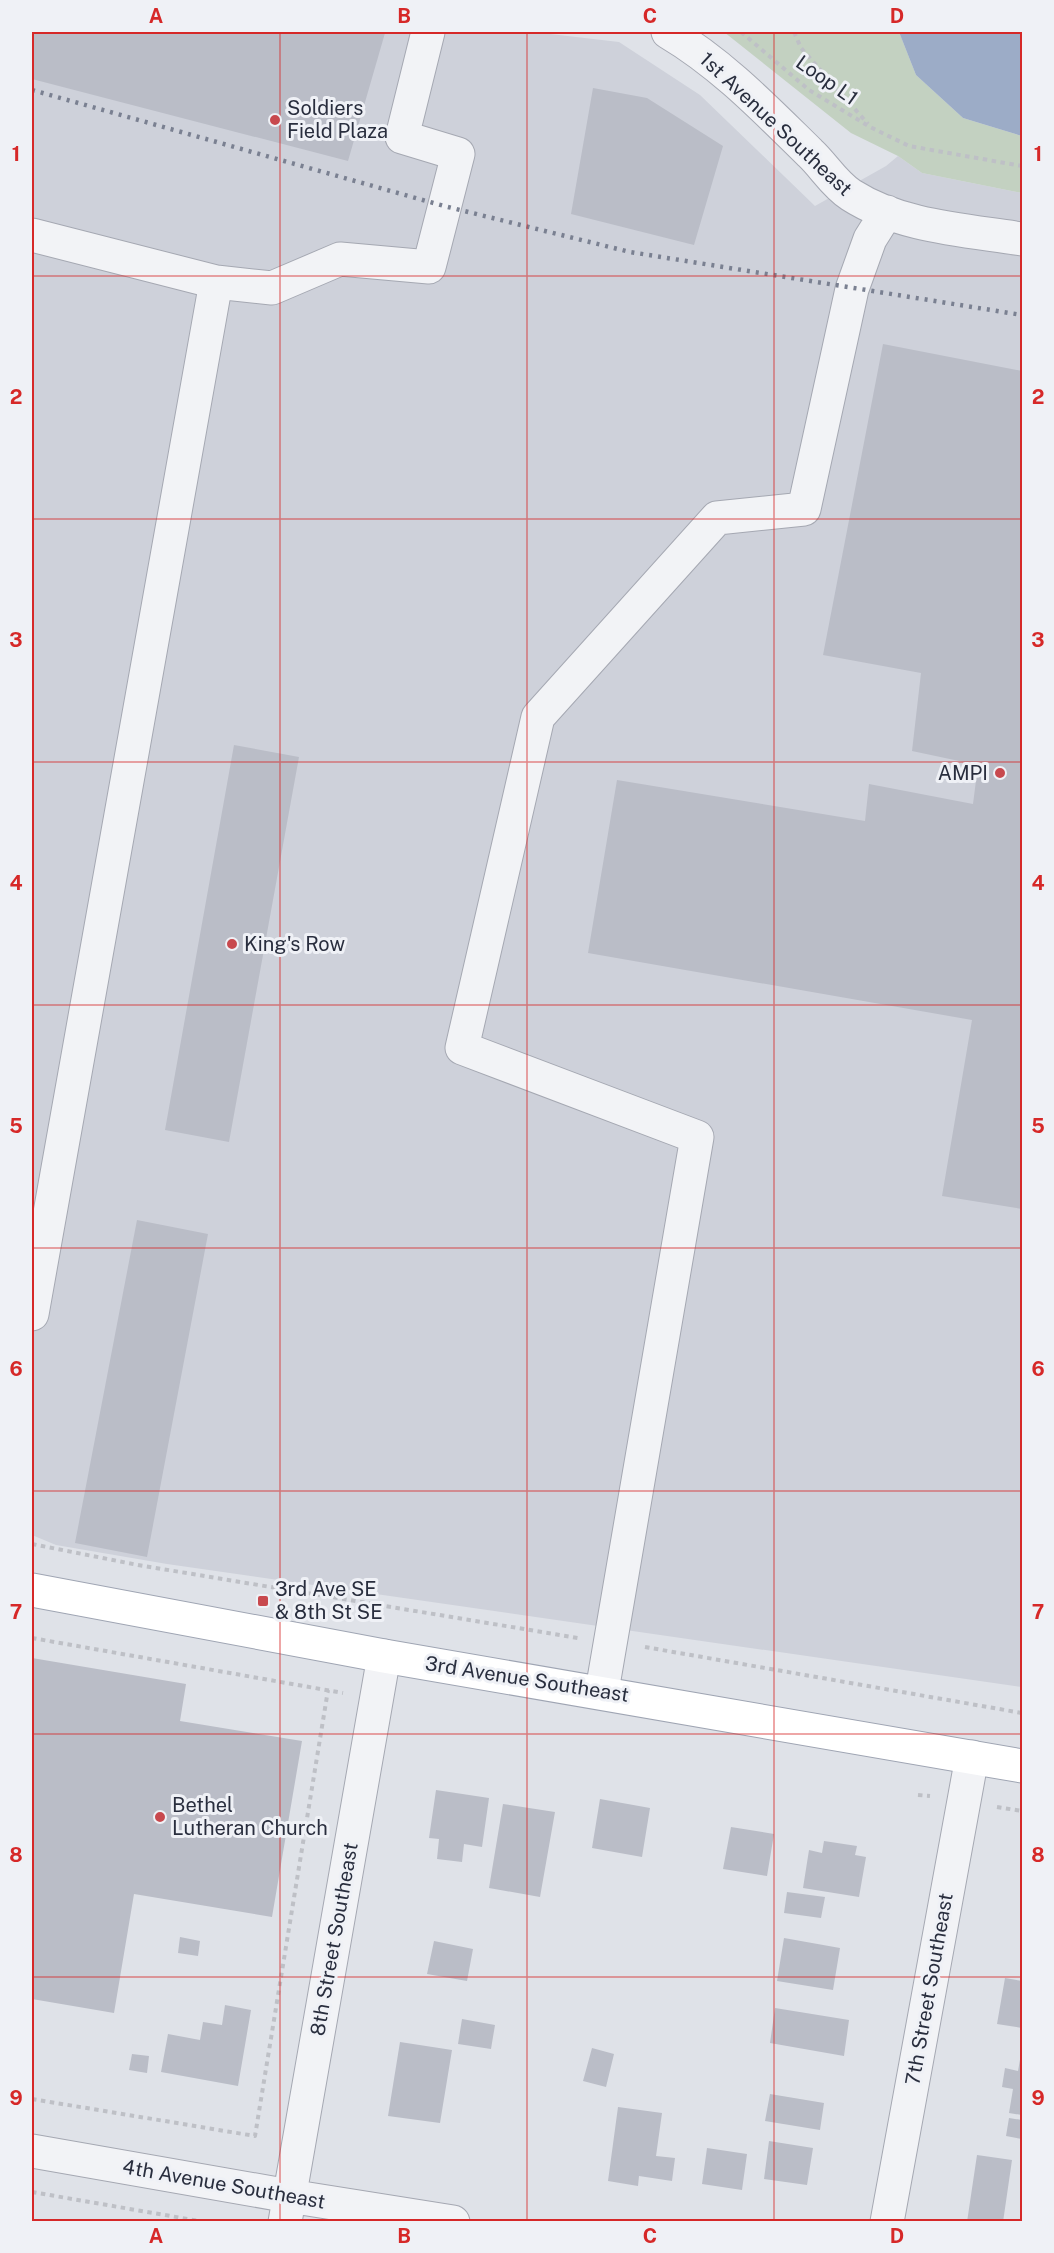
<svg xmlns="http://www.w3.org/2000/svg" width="1054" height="2253" viewBox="0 0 1054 2253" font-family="'Public Sans',sans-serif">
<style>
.built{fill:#ced1da}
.green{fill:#c3d1c1}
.water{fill:#9cacc7}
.building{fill:#babdc7}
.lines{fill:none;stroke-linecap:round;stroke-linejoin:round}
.minor-casing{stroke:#a5a8b2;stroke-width:35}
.major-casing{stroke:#9fa5b3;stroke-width:35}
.path{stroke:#bec0c6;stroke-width:4;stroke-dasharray:4.5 4.5;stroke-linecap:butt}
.minor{stroke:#f2f3f6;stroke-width:33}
.major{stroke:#fff;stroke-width:33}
.rail{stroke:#7a8091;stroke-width:4.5;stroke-dasharray:3 6;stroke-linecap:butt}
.grid{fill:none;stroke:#d62828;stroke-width:1.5;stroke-opacity:0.55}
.poi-dot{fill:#c8494e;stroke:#eff1f6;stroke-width:2}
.labels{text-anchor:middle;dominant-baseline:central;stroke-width:6;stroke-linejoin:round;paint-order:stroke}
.street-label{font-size:20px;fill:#292e3e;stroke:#eff1f6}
.poi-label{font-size:20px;fill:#292e3e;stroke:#eff1f6;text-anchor:start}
.neatline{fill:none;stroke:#d62828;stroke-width:2}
.grid-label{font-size:20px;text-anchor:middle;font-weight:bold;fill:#d62828}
</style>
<rect width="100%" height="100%" fill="#dfe2e8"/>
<path class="built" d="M32 32H533L619 42 700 95 815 206 886 166 898 156 922 173 1022 193V1687L167 1564 56 1545 32 1535Z"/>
<path class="green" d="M724 32H899L916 75 963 118 1022 136V193L922 173 898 156 851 133Z"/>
<path class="water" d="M899 32H1022V136L963 118 916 75Z"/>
<path class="building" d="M32 32H380L385 33 348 161 32 79Z
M593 88 647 98 723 146 694 245 571 214Z
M883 344 1022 371V1209L942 1196 972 1020 588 953 617 780 865 821 869 784 973 804 978 765 912 751 921 673 823 655Z
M234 745 299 757 229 1142 165 1130Z
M137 1220 208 1234 147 1557 75 1543Z
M32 1658 186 1684 180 1721 302 1741 272 1917 134 1894 114 2013 32 1999Z
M436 1790 489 1798 482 1847 464 1844 462 1862 437 1859 439 1839 429 1838Z
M600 1799 650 1808 642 1857 592 1848Z
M503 1804 555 1812 540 1897 489 1888Z
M731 1827 774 1834 767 1876 723 1869Z
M824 1841 857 1846 855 1855 866 1857 859 1897 803 1888 809 1850 822 1853Z
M787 1892 825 1897 821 1918 784 1913Z
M180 1937 200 1941 198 1956 178 1953Z
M784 1938 840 1948 833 1990 777 1981Z
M434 1941 473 1949 467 1981 427 1974Z
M1005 1978 1022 1981V2028L997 2024Z
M225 2005 251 2010 238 2086 161 2072 168 2034 200 2040 203 2022 222 2025Z
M775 2008 849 2020 844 2056 770 2043Z
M462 2019 495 2025 491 2049 458 2044Z
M400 2042 452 2050 440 2123 388 2116Z
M592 2048 614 2054 606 2087 583 2081Z
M132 2054 149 2056 147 2073 129 2070Z
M1021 2054H1022V2115L1009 2113 1013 2089 1002 2087 1005 2068 1018 2071Z
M770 2094 824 2103 820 2130 765 2121Z
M618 2107 662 2113 656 2156 675 2158 672 2181 639 2176 638 2186 608 2181Z
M1009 2118 1022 2120V2139L1006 2136Z
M769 2141 813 2148 807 2185 764 2179Z
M707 2148 747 2154 742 2190 702 2184Z
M977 2155 1012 2160 1003 2222H967Z"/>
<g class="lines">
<defs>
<path id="minor" d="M668 32C722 64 765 109 810 153 824 166 834 184 851 195 901 227 965 230 1022 239
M32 235 216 282 272 288 340 259 429 267 458 154 402 137 428 32
M32 1314 216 282
M602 1691 697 1137 462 1048 538 717 717 518 804 509 852 289 870 239 887 212
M32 2151 289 2196 453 2222
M285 2222 384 1656
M887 2222 972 1757"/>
<path id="major" d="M32 1590 384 1656 1022 1766"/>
</defs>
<use href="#minor" class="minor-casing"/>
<use href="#major" class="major-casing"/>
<path class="path" d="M741 32 809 90 870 127 909 146 1022 166
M794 32 801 48 868 124
M32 1544 138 1565 578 1638
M32 1638 343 1693
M645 1647 1022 1713
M918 1795 930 1796
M997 1807 1022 1811
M32 2099 255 2136 328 1690
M32 2192 205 2222"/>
<use href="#minor" class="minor"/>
<use href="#major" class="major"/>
<path class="rail" d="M32 90 444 206 630 252 1022 315"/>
</g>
<path class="grid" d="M280 32V2222M527 32V2222M774 32V2222M32 276H1022M32 519H1022M32 762H1022M32 1005H1022M32 1248H1022M32 1491H1022M32 1734H1022M32 1977H1022"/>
<g class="poi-dot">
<circle cx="275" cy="120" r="6"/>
<circle cx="1000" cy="773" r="6"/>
<circle cx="232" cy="944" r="6"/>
<rect x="257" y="1595" width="12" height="12" rx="3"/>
<circle cx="160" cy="1817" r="6"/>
</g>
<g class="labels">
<g class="street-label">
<text transform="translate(827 80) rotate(35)">Loop L1</text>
<text transform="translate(776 124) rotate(43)">1st Avenue Southeast</text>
<text transform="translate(527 1679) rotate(9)">3rd Avenue Southeast</text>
<text transform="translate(334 1939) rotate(-80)">8th Street Southeast</text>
<text transform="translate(929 1989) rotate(-80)">7th Street Southeast</text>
<text transform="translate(224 2184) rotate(10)">4th Avenue Southeast</text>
</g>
<g class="poi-label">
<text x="287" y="108">Soldiers<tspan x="287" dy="23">Field Plaza</tspan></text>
<text x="988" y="773" text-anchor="end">AMPI</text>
<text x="244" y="944">King's Row</text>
<text x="275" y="1589">3rd Ave SE<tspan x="275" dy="23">&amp; 8th St SE</tspan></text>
<text x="172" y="1805">Bethel<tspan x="172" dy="23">Lutheran Church</tspan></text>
</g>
</g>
<rect width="1054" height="2253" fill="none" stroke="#eff1f6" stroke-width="66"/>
<rect x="33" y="33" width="988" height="2187" class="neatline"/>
<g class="grid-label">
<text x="156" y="23">A</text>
<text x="404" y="23">B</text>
<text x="650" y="23">C</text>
<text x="897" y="23">D</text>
<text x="16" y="161">1</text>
<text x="1038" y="161">1</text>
<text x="16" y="404">2</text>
<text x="1038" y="404">2</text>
<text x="16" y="647">3</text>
<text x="1038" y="647">3</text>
<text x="16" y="890">4</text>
<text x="1038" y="890">4</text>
<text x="16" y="1133">5</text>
<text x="1038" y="1133">5</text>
<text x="16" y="1376">6</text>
<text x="1038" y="1376">6</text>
<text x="16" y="1619">7</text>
<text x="1038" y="1619">7</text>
<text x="16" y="1862">8</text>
<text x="1038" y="1862">8</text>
<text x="16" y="2105">9</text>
<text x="1038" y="2105">9</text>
<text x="156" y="2243">A</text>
<text x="404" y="2243">B</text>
<text x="650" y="2243">C</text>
<text x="897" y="2243">D</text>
</g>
</svg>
